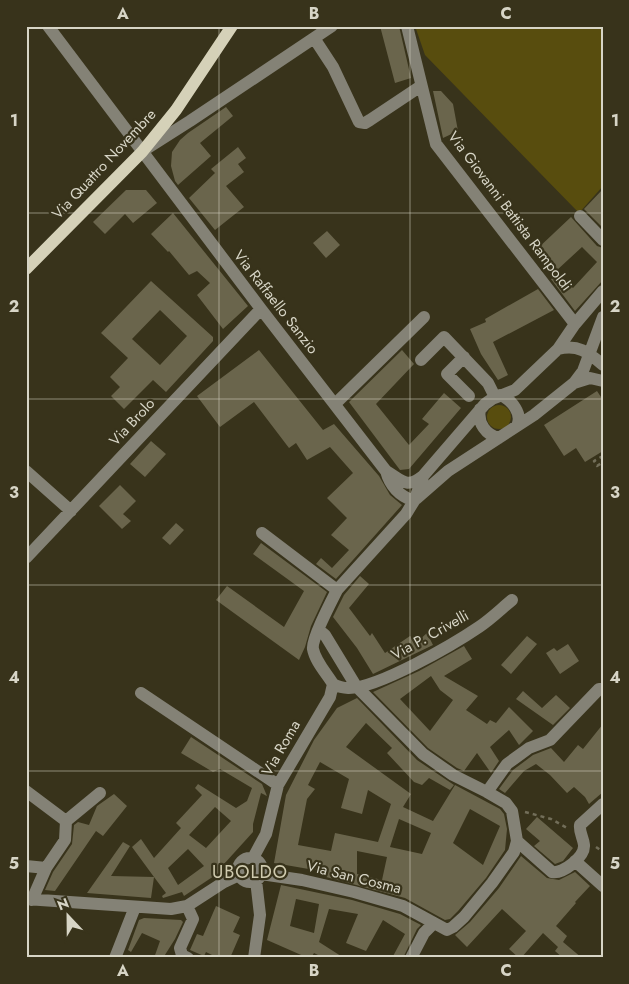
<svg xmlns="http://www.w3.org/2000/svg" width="629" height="984" viewBox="0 0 629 984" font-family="Jost,sans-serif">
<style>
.green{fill:#584d0e}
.building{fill:#6a654c;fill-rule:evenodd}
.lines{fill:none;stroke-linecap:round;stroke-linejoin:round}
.path{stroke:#726e59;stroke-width:2.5;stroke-dasharray:4 4;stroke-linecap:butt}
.minor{stroke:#848276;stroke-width:12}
.major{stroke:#d5d1b8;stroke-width:12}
.grid{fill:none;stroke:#d7d5c6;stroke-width:1;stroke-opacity:0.55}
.labels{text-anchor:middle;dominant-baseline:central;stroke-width:4.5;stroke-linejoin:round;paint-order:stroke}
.street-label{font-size:15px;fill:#d7d5c6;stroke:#38331b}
.quarter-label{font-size:18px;letter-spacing:1px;fill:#d0cbaf;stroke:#38331b}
.neatline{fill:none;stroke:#d7d5c6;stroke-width:2}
.grid-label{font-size:16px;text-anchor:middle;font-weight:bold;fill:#d7d5c6}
</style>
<rect width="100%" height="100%" fill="#38331b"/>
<path class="green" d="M415 26H603V186L579 213 425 55Z
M487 417a12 12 0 1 1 24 0a12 12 0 1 1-24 0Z"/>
<path class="building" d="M380 26H399L411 78 395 83Z
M433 91H441L453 104 458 131 443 138Z
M226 107 233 116 200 143 211 156 178 185 175 181 171 166 172 152 180 140 188 133Z
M238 147 246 158 238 164 244 172 226 186 244 207 215 230 189 198 215 173 211 169Z
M603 189V228L584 209Z
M126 190H146L157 203 133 223 125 214 105 234 93 222Z
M173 213 248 306 223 329 197 295 210 283 197 271 189 275 169 251 168 252 151 234Z
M571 217 597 246 603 248V280L575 311 551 279 560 274 573 288 597 262 582 247 556 271 536 250Z
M327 231 340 245 326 258 313 243Z
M151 281 213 337V341L166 392 153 380 124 409 111 396 120 387 110 377 128 358 101 333ZM160 310 187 336 160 365 132 339Z
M538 289 554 310 493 342 508 375 498 380 481 354 470 329 486 322 485 319Z
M259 350 323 430 334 424 379 476 390 495 402 505 336 579 316 564 321 558 332 568 349 550 331 535 347 518 327 498 353 473 330 447 307 460 296 443 289 448 254 402 220 427 197 396Z
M402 350 414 364 376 404 409 445 429 424 422 419 444 393 461 408 409 469 400 470 349 402Z
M597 391 603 400V451L585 462 576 448 564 456 544 425Z
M151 441 166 454 145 477 130 464Z
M120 485 136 501 123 514 131 521 122 529 99 506Z
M176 523 184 530 170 545 162 538Z
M261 543 327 592 311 626 305 647 299 660 216 600 227 586 284 627 304 591 253 554Z
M360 576 369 584 349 608 370 636 372 633 385 653 410 636 417 642 427 633 433 645 373 674 357 648 333 617 344 595Z
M527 636 537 644 511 674 501 665Z
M568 644 579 661 560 674 546 653 554 648 557 651Z
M464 646 472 659 444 676 478 696 466 710 487 724 490 720 496 723 509 707 533 731 519 745 509 730 490 747 499 761 491 773 477 753 464 771 457 768 428 748 373 692 419 671ZM431 676 440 690 453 700 430 731 400 699Z
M523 691 542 708 556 695 570 708 553 725 516 699Z
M357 698 417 760 454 785 450 790 429 778 422 785 414 782 387 753 392 748 366 723 346 747 411 794 403 807 433 821 455 785 500 809 504 814 507 829 505 850 486 878 458 911 450 919 445 920 405 898 326 877V872L274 863 286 795 314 740 337 708ZM320 762 349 779 341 808 362 814 368 790 391 804 378 842 335 833 331 851 298 845 307 799 315 789 308 785ZM470 809 500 826 483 865 453 843ZM399 819 431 833 422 854 390 847ZM357 851 387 857 382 880 357 874Z
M603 724V792L589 804 585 797 574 787 567 793 550 775 536 764 524 771 505 793 499 789 513 770 533 755 551 748 564 762 578 745 583 749Z
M191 737 262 784 267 796 261 793 253 824V832L224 864 226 868 184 896 182 892 163 898 162 896 166 893 154 877 151 898 87 893 123 842 130 846 111 876 154 877 132 847 141 839 154 858 181 828 176 823 202 795 195 788 198 784 236 808 247 801 252 788 220 769 213 772 181 753ZM215 807 231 821 206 848 189 835ZM188 849 204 866 178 885 168 868Z
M114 794 127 806 103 836 96 831 55 891 45 890 53 872 72 844 74 825 78 822 89 825 97 806Z
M537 817 573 848 563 861 555 864 534 846 540 841 526 829Z
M521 856 547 878 559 880 575 872 590 886 575 902 576 903 556 926 567 936 563 942 582 958H563L555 951 558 947 543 933 521 958H519L509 949 526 931 502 909 467 947 455 935 470 922 499 888Z
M281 885 352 900 400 914 421 925 417 929 403 958H392L405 934 383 920 366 951 346 943 358 914 329 909 319 942 344 958H324L314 953 311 958H308L267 940ZM296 899 319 904 314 933 290 926Z
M216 906 240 917 233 932 240 935 230 958H218L206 952 204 956 190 950 197 934 203 936Z
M144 918 181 920 183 922 175 939 163 958H154L160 941 142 933 131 952 128 950 139 920Z"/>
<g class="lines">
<path class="path" d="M136 123 145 122 154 117
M603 456 594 461 597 466 603 462
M525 812 551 819 569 829
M596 847 603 852"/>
<path class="minor" d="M48 26 261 309 386 471C403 481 406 489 423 476L485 404 492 399 515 390 558 349 575 324 603 291
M407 26 436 144 575 324
M314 38 333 67 359 122 365 123 370 120 421 86
M146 149 190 121 332 26
M580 216 603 240
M558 349C578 344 588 352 603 365
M464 357 447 374 469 396
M421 360 444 337 488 383 495 397
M574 383 590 378 603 381
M500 395C512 400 523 414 517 426
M335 404 424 317
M480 409C477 423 486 435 499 438
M26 471 71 511
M386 471C390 486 399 496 414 501
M423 477 414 501 406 514 337 590C332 600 311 640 313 649 315 661 327 674 333 684 337 686 343 688 348 688 377 689 454 644 479 627 491 619 501 609 512 600
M416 499 448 471 534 415 574 383 583 371 603 317
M262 533 337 590
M26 558 261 309
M141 693 278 785
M26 791 66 821 65 840 46 868
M487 792 507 764 529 748 550 740 599 689H603
M66 821 100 793
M517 841 552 872C563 874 585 857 584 845 583 837 579 832 580 825L603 804
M253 858 266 834 278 785 330 697 333 684
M238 870a12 12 0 1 1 24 0a12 12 0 1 1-24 0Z
M575 861 603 886
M26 866 46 868 32 900
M261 874 302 880 354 892 403 906 447 930 453 927 464 917 492 883 514 852 517 841 512 811 506 803 487 792 453 775 423 754 356 686 325 635 319 630
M26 899 171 909 187 906 224 882 239 875
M187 906 193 919 180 948 182 955 188 958
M115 958 135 907
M254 958 260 915 256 880
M411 958 424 933 434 923"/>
<path class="major" d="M26 269 142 152 176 110 232 26"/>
</g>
<path class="grid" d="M219 26V958M410 26V958M26 213H603M26 399H603M26 585H603M26 771H603"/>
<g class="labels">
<g class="street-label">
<text transform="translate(104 164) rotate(-47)">Via Quattro Novembre</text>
<text transform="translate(510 211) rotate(53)">Via Giovanni Battista Rampoldi</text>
<text transform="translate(276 302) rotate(52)">Via Raffaello Sanzio</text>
<text transform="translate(132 422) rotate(-47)">Via Brolo</text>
<text transform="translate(430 635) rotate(-29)">Via P. Crivelli</text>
<text transform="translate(281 748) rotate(-60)">Via Roma</text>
<text transform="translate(354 877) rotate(14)">Via San Cosma</text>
</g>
<g class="quarter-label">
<text x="250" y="872">UBOLDO</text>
</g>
</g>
<rect width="629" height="984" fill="none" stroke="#38331b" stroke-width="55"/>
<g transform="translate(68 916) rotate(338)" stroke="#38331b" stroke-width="4" paint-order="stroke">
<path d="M0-4L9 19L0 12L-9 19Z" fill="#d7d5c6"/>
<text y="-8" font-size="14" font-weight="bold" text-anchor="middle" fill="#d7d5c6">N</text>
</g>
<rect x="28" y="28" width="574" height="928" class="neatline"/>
<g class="grid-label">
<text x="123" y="19">A</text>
<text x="314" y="19">B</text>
<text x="506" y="19">C</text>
<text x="14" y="126">1</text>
<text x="615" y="126">1</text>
<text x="14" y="312">2</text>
<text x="615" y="312">2</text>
<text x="14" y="498">3</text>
<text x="615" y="498">3</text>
<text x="14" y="683">4</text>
<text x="615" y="683">4</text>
<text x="14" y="869">5</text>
<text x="615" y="869">5</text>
<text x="123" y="976">A</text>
<text x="314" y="976">B</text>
<text x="506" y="976">C</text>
</g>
</svg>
